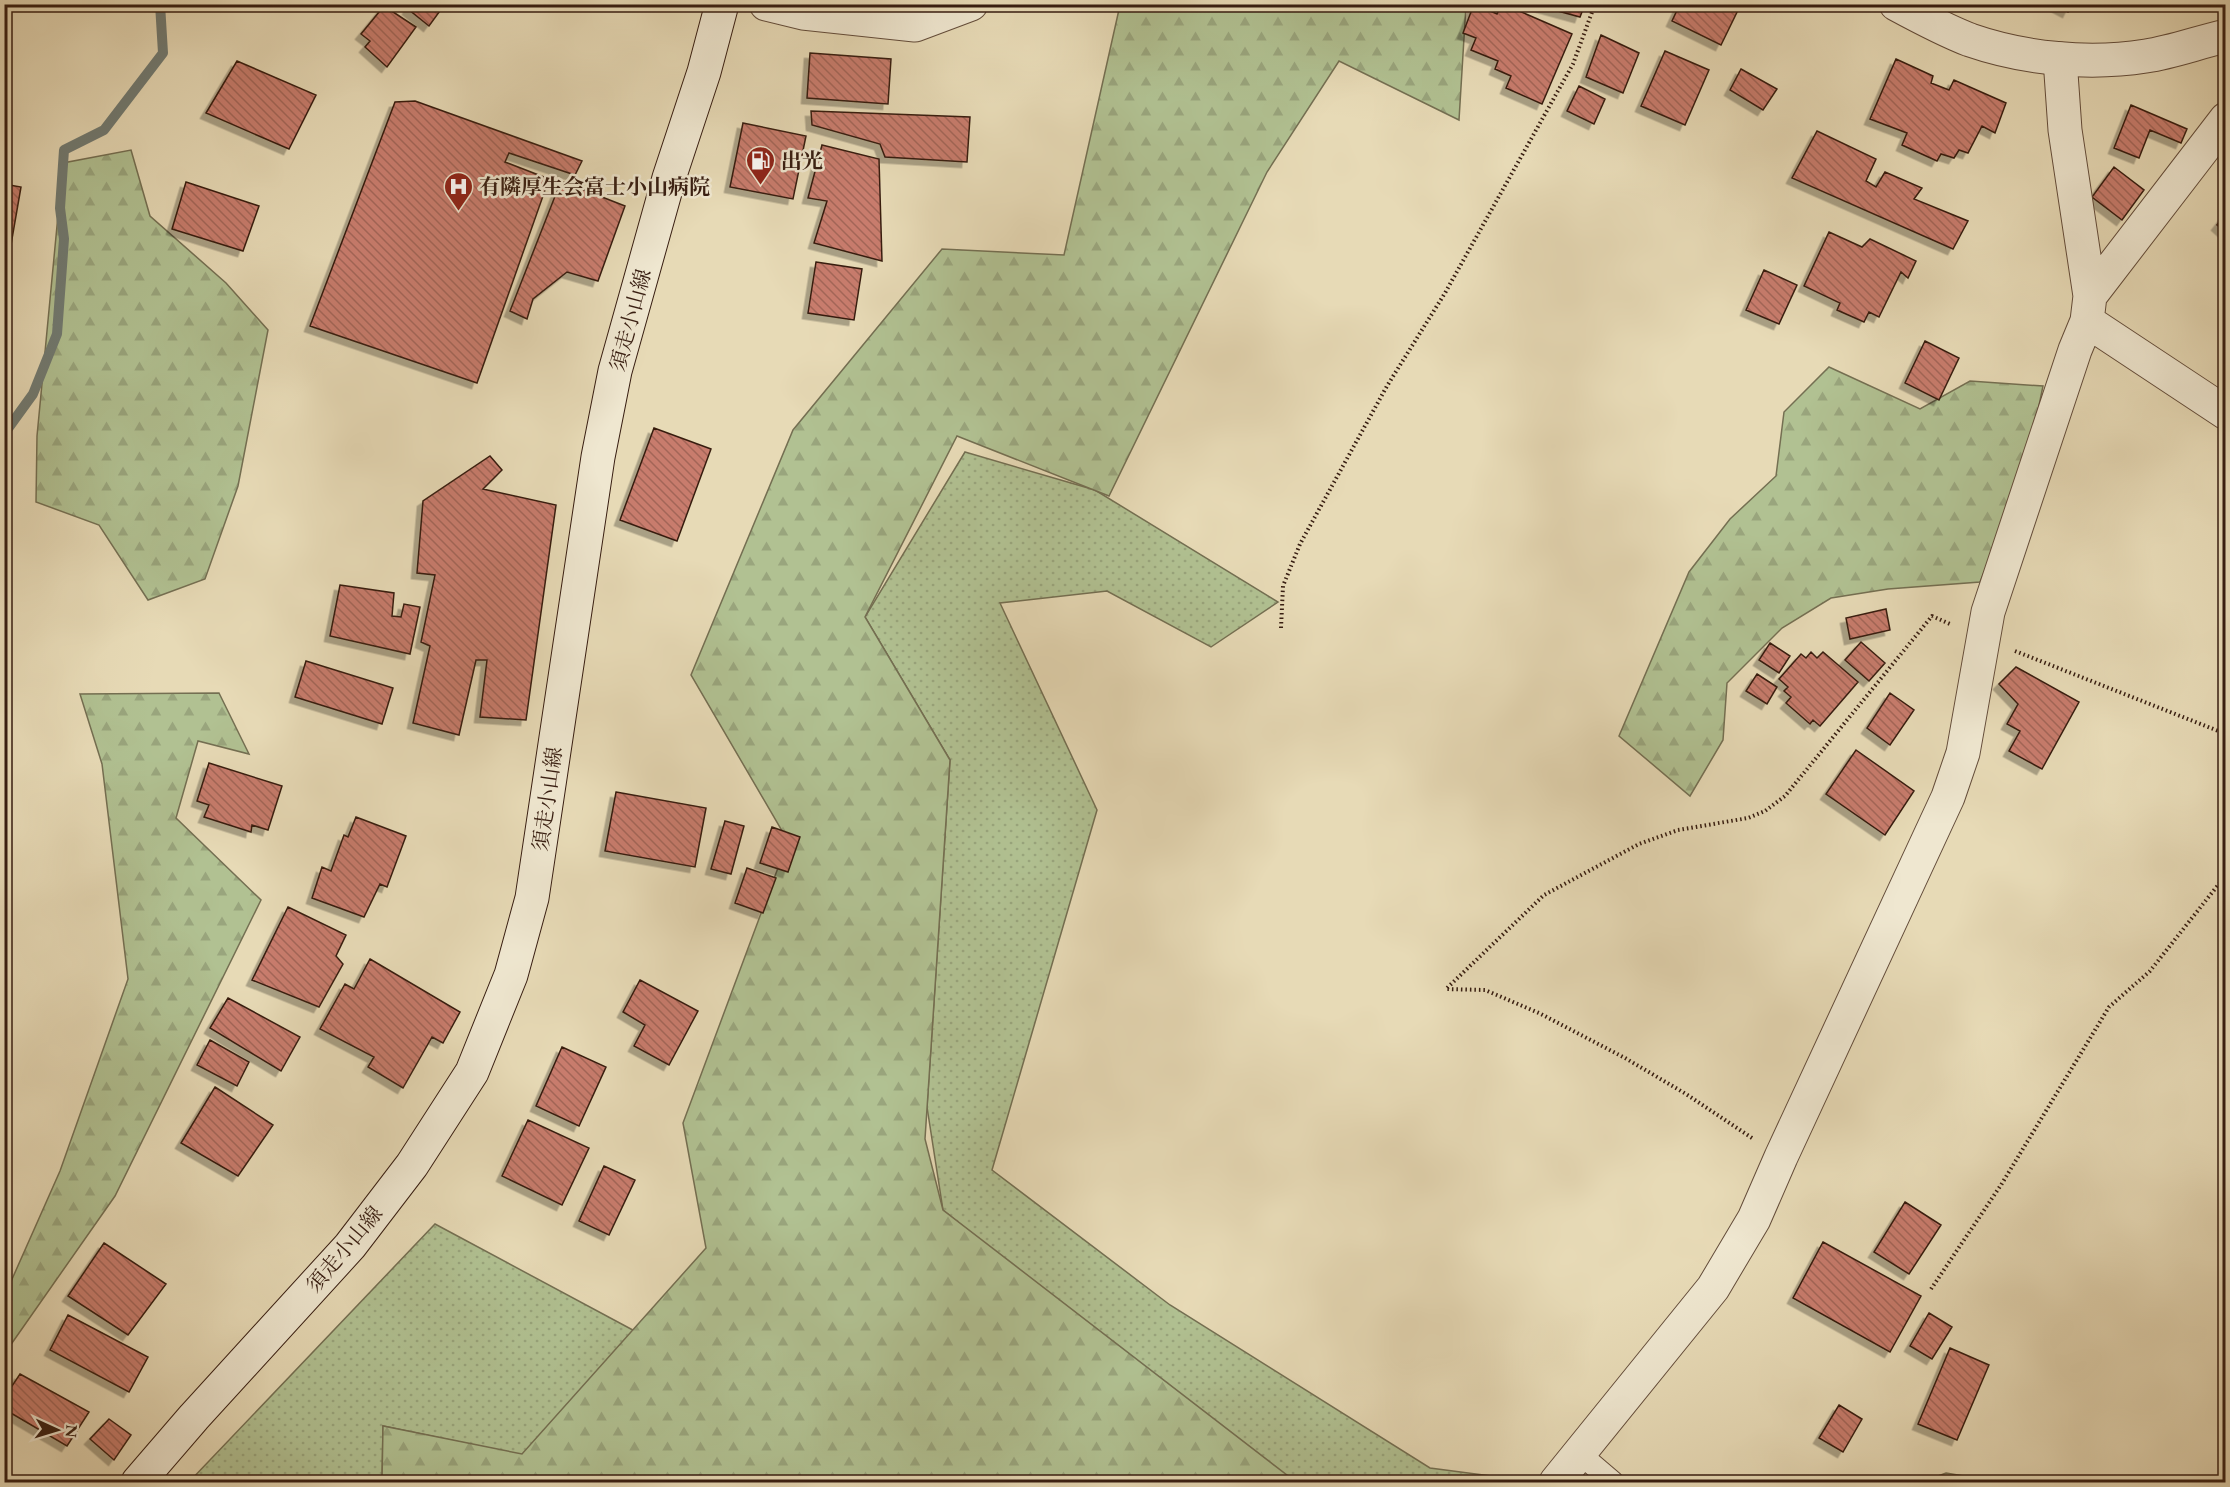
<svg xmlns="http://www.w3.org/2000/svg" width="2230" height="1487" viewBox="0 0 2230 1487" font-family="'EB Garamond','Noto Serif JP',serif">
<style>
.grass{fill:url(#grass-dots);stroke:#746f52;stroke-width:1.5}
.forest{fill:url(#forest-firs);stroke:#746f52;stroke-width:1.5}
.lines{fill:none;stroke-linecap:round;stroke-linejoin:round}
.stream{stroke:#717b73;stroke-width:10}
.building{fill:url(#building-back-hatch);stroke:#371d11;stroke-width:1.5;filter:url(#shadow)}
.service-casing{stroke:#634c3a;stroke-width:23}
.minor-casing{stroke:#634c3a;stroke-width:35}
.tertiary-casing{stroke:#634c3a;stroke-width:35}
.secondary-casing{stroke:#371d11;stroke-width:35}
.path{stroke:#371d11;stroke-width:4;stroke-dasharray:1.5 3;stroke-linecap:butt}
.service{stroke:#efe7d0;stroke-width:21}
.minor{stroke:#efe7d0;stroke-width:33}
.tertiary{stroke:#efe7d0;stroke-width:33}
.secondary{stroke:#efe7d0;stroke-width:33}
.labels{text-anchor:middle;dominant-baseline:central;stroke-width:5;stroke-linejoin:round;paint-order:stroke}
.poi-label{font-size:21px;font-weight:bold;fill:#371d11;stroke:#efe7d0;text-anchor:start}
.street-label{font-size:21px;fill:#371d11;stroke:#efe7d0}
</style>
<defs>
<pattern id="grass-dots" width="8" height="8" patternUnits="userSpaceOnUse" patternTransform="scale(1.5)"><rect width="8" height="8" fill="#b1c192"/><path d="M2 2h.1M6 6h.1" fill="none" stroke="#99a57d" stroke-width="1.8" stroke-linecap="round"/></pattern>
<pattern id="forest-firs" width="22" height="20" patternUnits="userSpaceOnUse" patternTransform="scale(1.5)"><rect width="22" height="20" fill="#b1c192"/><path d="M5 1l3.5 6h-7zM16 11l3.5 6h-7z" fill="#99a57d"/></pattern>
<pattern id="building-back-hatch" width="6" height="6" patternUnits="userSpaceOnUse" patternTransform="scale(1.5)"><rect width="6" height="6" fill="#c87c6d"/><path d="M-1 5l2 2M0 0l6 6M5-1l2 2" fill="none" stroke="#a36558"/></pattern>
<filter id="shadow"><feDropShadow dx="-5.5" dy="5.5" stdDeviation="0" flood-color="#0004"/></filter>
</defs>
<rect width="100%" height="100%" fill="#e7dab6"/>
<filter id="stains"><feTurbulence type="fractalNoise" baseFrequency=".00333" numOctaves="4"/><feColorMatrix values="0 0 0 0 .2 0 0 0 0 .09 0 0 0 0 .02 0 0 0 .5 -.17"/></filter>
<radialGradient id="worn" r=".72"><stop offset=".6" stop-color="#630" stop-opacity="0"/><stop offset="1" stop-color="#630" stop-opacity=".3"/></radialGradient>
<path class="grass" d="M965 452 1095 490 1278 602 1211 647 1107 591 1000 603 1097 810 992 1170 1170 1305 1430 1468 1522 1480 1520 1482H1279L943 1210 927 1107 950 760 865 617Z
M435 1224 657 1343 522 1455 383 1426 382 1482H189Z"/>
<path class="forest" d="M1120 5H1466L1459 120 1339 61 1267 172 1109 496 957 436 865 617 950 760 925 1139 943 1210 1296 1482H382L383 1426 522 1454 706 1248 683 1123 788 841 691 675 793 430 942 249 1064 255Z
M131 150 150 216 226 283 268 330 238 486 205 579 148 600 99 525 36 502 37 436 63 163Z
M1829 367 1920 409 1970 381 2043 386 2025 474 1980 582 1888 589 1831 598 1782 628 1727 683 1723 740 1690 796 1619 736 1689 572 1730 519 1776 476 1784 412Z
M219 693 249 754 198 741 176 818 261 900 115 1196 5 1353V1295L60 1171 128 979 102 764 80 694Z
M1946 1473 1999 1482H1922Z"/>
<g class="lines">
<path class="stream" d="M4 434 33 394 57 334 64 239 60 208 64 150 104 130 163 53 160 4"/>
</g>
<path class="building" d="M411 4H445L429 26 408 9Z
M1474 4 1497 14 1501 4H1503L1572 34 1542 104 1506 88 1511 76 1495 69 1498 61 1471 50 1476 38 1463 33Z
M1532 4H1585L1580 17Z
M1680 4H1741L1721 45 1672 21Z
M2053 4H2072L2068 12Z
M384 6 416 27 387 67 365 47 370 41 361 34Z
M1601 35 1639 53 1623 93 1586 77Z
M1665 51 1709 70 1685 125 1641 106Z
M810 53 891 59 888 104 807 98Z
M1896 59 1933 76 1931 83 1949 90 1954 80 2006 103 1995 133 1982 126 1968 153 1959 150 1954 158 1941 154 1937 161 1902 145 1907 133 1870 119Z
M237 61 316 95 289 149 206 113Z
M1741 69 1777 89 1763 110 1730 90Z
M1579 86 1605 99 1594 124 1567 111Z
M415 101 582 161 575 175 509 153 505 162 549 179 477 383 310 326 395 102Z
M2131 105 2187 129 2181 143 2150 130 2139 158 2114 148Z
M811 111 970 117 967 162 885 157 880 144 812 125Z
M743 123 806 136 793 199 730 187Z
M1817 131 1876 159 1866 181 1876 187 1885 172 1922 188 1914 199 1968 221 1953 249 1792 178Z
M822 145 879 159 882 261 814 243 827 201 808 198Z
M2114 167 2144 190 2122 220 2092 197Z
M561 181 625 206 598 281 567 272 533 299 527 319 510 311Z
M186 182 259 206 243 251 172 229Z
M4 184 21 187 4 285Z
M2226 213V233L2217 225Z
M1829 232 1862 247 1870 239 1916 261 1908 278 1901 272 1879 317 1869 312 1864 322 1837 310 1840 303 1804 286Z
M816 262 862 269 854 320 808 313Z
M1764 270 1797 285 1779 324 1746 310Z
M1925 341 1959 358 1939 400 1905 383Z
M654 428 711 449 677 541 620 520Z
M490 456 502 470 483 489 556 505 526 720 480 717 487 660H476L459 735 413 723 430 646 421 642 435 575 417 573 423 501Z
M340 585 394 593 392 616 401 617 404 604 420 607 410 654 330 636Z
M1886 609 1890 630 1850 639 1846 618Z
M1861 642 1885 663 1869 681 1845 660Z
M1770 643 1790 656 1779 673 1759 660Z
M1811 652 1817 658 1823 652 1858 682 1820 726 1813 720 1810 724 1786 703 1791 697 1784 691 1788 687 1779 679 1801 654 1806 658Z
M306 661 393 688 382 724 295 697Z
M2016 667 2079 702 2042 769 2009 751 2020 731 2007 724 2018 704 1999 684Z
M1757 674 1777 687 1767 704 1746 691Z
M1890 693 1914 710 1890 745 1867 728Z
M1856 750 1914 791 1885 835 1826 794Z
M209 763 282 786 268 830 252 825 251 832 204 817 209 805 197 801Z
M616 792 706 808 695 867 605 851Z
M356 817 406 836 387 887 380 884 364 917 312 898 322 867 331 871 344 835 348 837Z
M725 821 744 826 731 874 711 869Z
M772 827 800 837 788 872 760 863Z
M747 868 776 878 763 913 735 903Z
M288 907 346 935 336 956 343 964 319 1007 252 980Z
M370 959 460 1012 443 1043 432 1037 403 1088 368 1067 374 1057 320 1029 345 984 354 989Z
M640 980 698 1011 669 1065 634 1046 645 1025 623 1012Z
M228 998 300 1037 281 1071 210 1028Z
M210 1040 249 1062 237 1086 197 1065Z
M562 1047 606 1067 579 1126 536 1106Z
M215 1087 273 1125 238 1176 181 1143Z
M528 1120 589 1148 562 1205 502 1176Z
M604 1166 635 1180 609 1235 579 1221Z
M1905 1202 1941 1225 1909 1274 1874 1252Z
M1823 1242 1921 1296 1890 1352 1793 1298Z
M104 1243 166 1284 128 1335 68 1296Z
M1929 1313 1952 1327 1932 1359 1910 1346Z
M68 1315 148 1357 129 1392 50 1350Z
M1950 1348 1989 1365 1957 1440 1918 1424Z
M20 1374 89 1412 67 1446 4 1409V1398Z
M1839 1405 1862 1419 1843 1452 1819 1438Z
M109 1419 131 1435 114 1460 90 1439Z"/>
<g class="lines">
<defs>
<path id="service" d="M1579 1453 1613 1482"/>
<path id="minor" d="M2090 296 2226 119
M2087 321 2226 413
M1556 1482 1713 1288 1754 1219 1781 1157 1948 797 1963 753 1988 612 2075 350 2087 321 2090 296 2065 130 2060 59"/>
<path id="tertiary" d="M766 4 803 13 915 25 971 4
M1896 4C1920 17 1944 30 1970 40 2025 59 2089 65 2146 56 2173 52 2199 42 2226 36"/>
<path id="secondary" d="M138 1482 194 1417 350 1246 412 1165 472 1072 511 975 532 898 598 457 615 371 669 178 704 72 722 4"/>
</defs>
<use href="#service" class="service-casing"/>
<use href="#minor" class="minor-casing"/>
<use href="#tertiary" class="tertiary-casing"/>
<use href="#secondary" class="secondary-casing"/>
<path class="path" d="M1281 628 1283 586 1300 544 1387 386 1445 293 1573 64 1595 4
M2015 651 2226 734
M1752 1138 1686 1094 1625 1058 1539 1013 1485 990 1446 989 1544 895 1639 844 1678 830 1748 818 1765 811 1785 796 1932 616 1950 624
M1931 1289 2001 1185 2109 1007 2150 971 2226 875"/>
<use href="#service" class="service"/>
<use href="#minor" class="minor"/>
<use href="#tertiary" class="tertiary"/>
<use href="#secondary" class="secondary"/>
</g>
<defs>
<symbol id="fuel-pin" viewBox="-11 -11 22 30"><path d="M0 17L-7.5 6A9.5 9.5 0 1 1 7.5 6Z" fill="#8f2418" stroke="#efe7d0"/><path d="M-5.5-6h7V0h2V4h1.3V-2.5L3-4.5l.8-.8L6-3V5H2.5V1h-1V6h-7ZM-4.2-4.7v3.2H.2V-4.7Z" fill="#fff"/></symbol>
<symbol id="hospital-pin" viewBox="-11 -11 22 30"><path d="M0 17L-7.5 6A9.5 9.5 0 1 1 7.5 6Z" fill="#8f2418" stroke="#efe7d0"/><path d="M-5-5h3v3.5h4V-5h3V5h-3V1.5h-4V5h-3Z" fill="#fff"/></symbol>
</defs>
<g fill-rule="evenodd">
<use href="#fuel-pin" x="744" y="144" width="33" height="45"/>
<use href="#hospital-pin" x="442" y="170" width="33" height="45"/>
</g>
<g class="labels">
<g class="poi-label">
<text x="781" y="160">出光</text>
<text x="479" y="186">有隣厚生会富士小山病院</text>
</g>
<g class="street-label">
<text transform="translate(630 320) rotate(-75)">須走小山線</text>
<text transform="translate(547 799) rotate(-82)">須走小山線</text>
<text transform="translate(344 1249) rotate(-50)">須走小山線</text>
</g>
</g>
<rect width="2230" height="1487" fill="none" stroke="#e7dab6" stroke-width="24"/>
<rect x="6" y="6" width="2218" height="1475" fill="none" stroke="#371d11" stroke-width="3"/>
<rect x="12" y="12" width="2206" height="1463" fill="none" stroke="#371d11" stroke-width="1.5"/>
<g transform="translate(57 1430) rotate(94)" stroke="#efe7d0" stroke-width="4.5" paint-order="stroke">
<path d="M0-4.5L10 22L0 15L-10 22Z" fill="#371d11"/>
<text y="-9" font-size="16" font-weight="bold" text-anchor="middle" fill="#371d11">N</text>
</g>
<rect width="100%" height="100%" filter="url(#stains)"/>
<rect width="100%" height="100%" fill="url(#worn)"/>
</svg>
